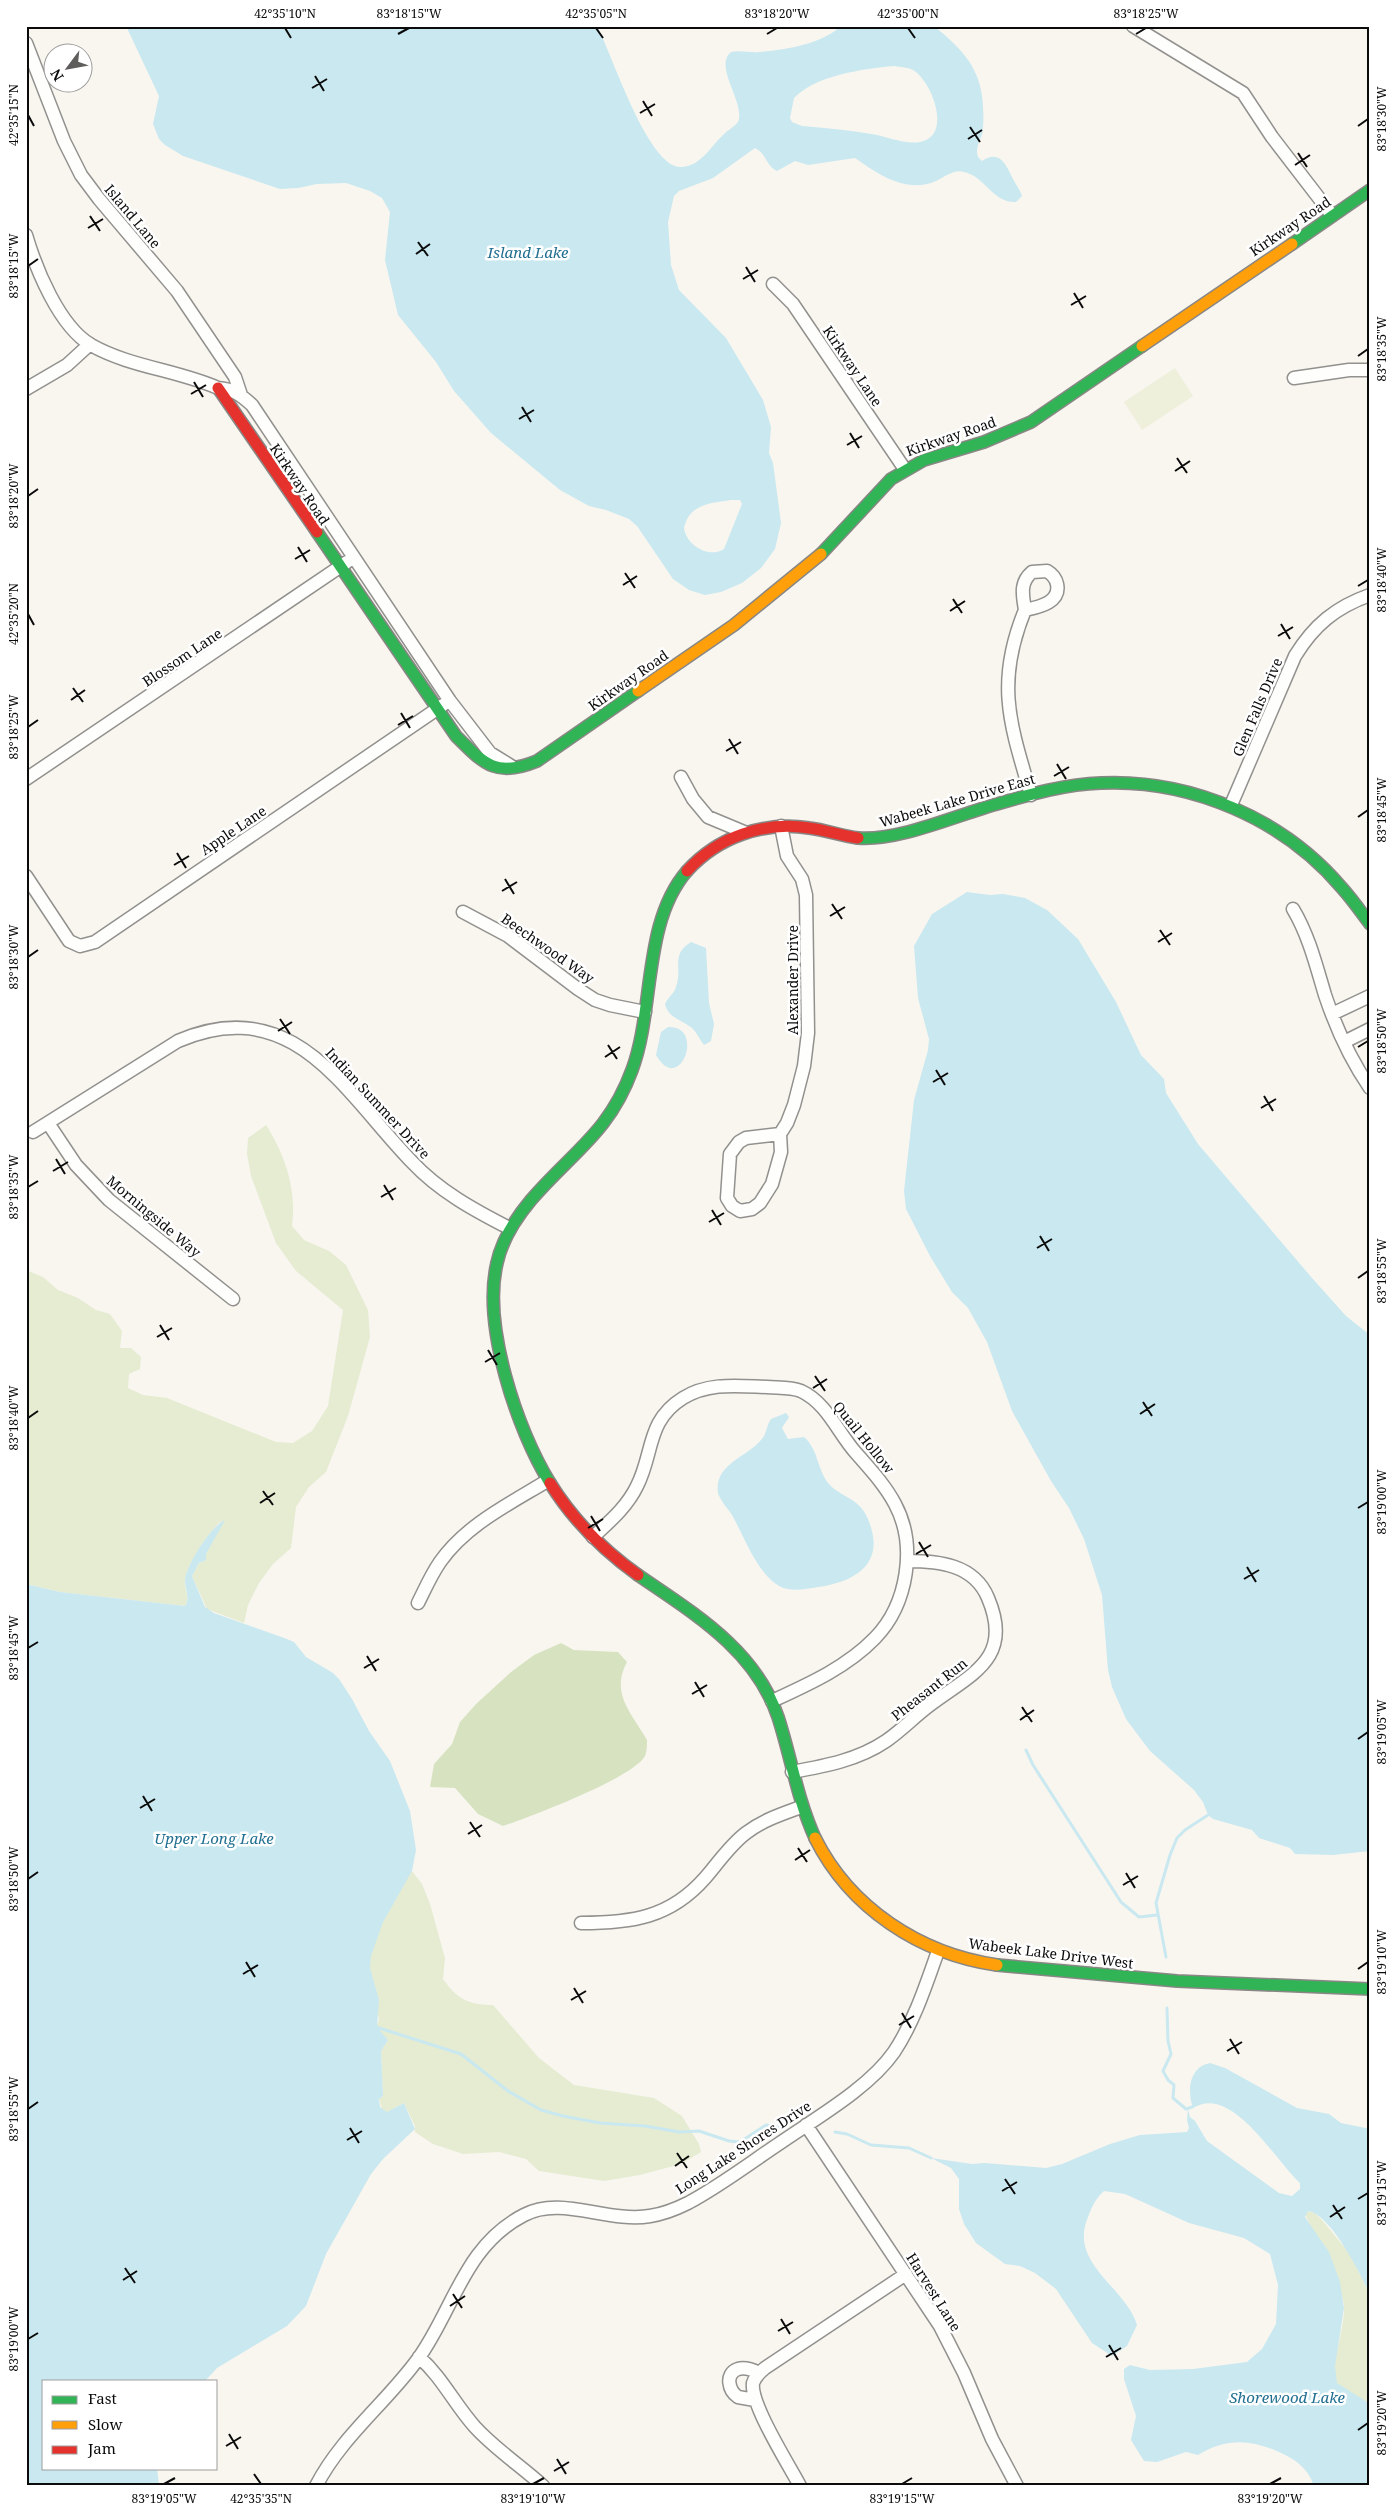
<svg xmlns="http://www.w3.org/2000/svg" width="1396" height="2512" viewBox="0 0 1396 2512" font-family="'Noto Serif',serif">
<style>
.green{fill:#e5ecd2}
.forest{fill:#d7e3c0}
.pitch{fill:#eef0db}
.water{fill:#c9e8f0;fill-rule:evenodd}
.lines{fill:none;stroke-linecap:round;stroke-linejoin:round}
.stream{stroke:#c9e8f0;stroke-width:3}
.street-casing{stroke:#92918e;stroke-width:15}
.fast-casing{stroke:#898785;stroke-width:14}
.slow-casing{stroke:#898785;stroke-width:14}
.jam-casing{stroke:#898785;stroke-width:14}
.street{stroke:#fefefd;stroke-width:12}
.fast{stroke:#30b455;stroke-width:11}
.slow{stroke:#ff9f0a;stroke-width:11}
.jam{stroke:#e5322d;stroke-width:11}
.ticks{fill:none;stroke:#0b0b0b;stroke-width:2}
.labels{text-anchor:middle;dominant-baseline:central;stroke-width:5;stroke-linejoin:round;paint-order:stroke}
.street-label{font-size:14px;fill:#0b0b0b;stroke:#fff}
.water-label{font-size:15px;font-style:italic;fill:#216f91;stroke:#fff}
.neatline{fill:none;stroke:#0b0b0b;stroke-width:2}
.ticks-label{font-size:12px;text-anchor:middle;fill:#0b0b0b}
</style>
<rect width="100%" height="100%" fill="#f9f6f0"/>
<path class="green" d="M266 1125C285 1155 297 1189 292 1226L304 1240 329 1251 346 1265 368 1310 370 1337 348 1416 326 1472 309 1487 296 1507 291 1548 273 1564 259 1583 248 1605 244 1623 207 1609 192 1576 199 1563 206 1560V1554L221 1521C208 1534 189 1561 185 1579 183 1588 191 1597 185 1606L60 1592 26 1584V1270L43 1277 58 1290 78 1298 96 1310 110 1314 122 1331 120 1348H131L141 1357 140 1369 129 1374 128 1388 143 1395 167 1398 276 1442 293 1443 312 1431 328 1406 343 1310 296 1271 276 1243 251 1176 247 1154 248 1138Z
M412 1871 422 1884 430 1904 445 1958 443 1979C457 1999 469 2005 493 2005L539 2058 574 2085 654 2098 682 2116 699 2144 701 2152 681 2164 640 2175 604 2181 539 2171 526 2159 499 2152 463 2154 433 2144 415 2132V2126L404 2103 387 2112 382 2110 379 2098 383 2096 381 2051 388 2040 376 2027 379 2020C376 2003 370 1984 370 1966 369 1941 397 1893 412 1871Z
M1308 2211 1315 2213 1322 2220 1350 2254 1370 2295V2404C1361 2398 1343 2392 1337 2384 1327 2369 1349 2321 1343 2300 1338 2277 1322 2251 1312 2229L1305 2214Z"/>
<path class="forest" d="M561 1643 574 1650 618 1652 627 1662C610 1694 632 1713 647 1740 647 1745 647 1752 645 1756 633 1778 530 1817 503 1826L478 1814 455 1788 430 1787 434 1764 452 1744 460 1722 476 1704 511 1672 534 1655Z"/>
<path class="pitch" d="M1175 368 1193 396 1142 430 1124 402Z"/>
<path class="water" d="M126 26H597C611 51 648 170 682 167 701 166 711 146 723 135 728 130 734 127 738 122 746 103 713 67 731 52 741 50 750 53 759 52 785 50 822 44 841 26H934C972 57 986 77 983 128 983 138 974 146 978 157L982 161C998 150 1005 162 1011 175 1014 182 1019 188 1022 196L1016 202C992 203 985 176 964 172 954 169 945 177 936 181 906 194 878 174 855 158L808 165 795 161 777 171C766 166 766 153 755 148L713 178 679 191 674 196 668 222 671 265 679 290 726 338 763 400 771 427 769 453 773 463 781 523 775 549 761 568 742 583 721 592 705 595 689 590 673 579 637 526 629 519 606 510 589 506 560 490 491 433 454 391 436 362 398 315 385 260 390 212 382 198 370 191 346 183 317 184 298 188 280 189 183 156 165 145 159 139 153 124 159 96ZM894 66C900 67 907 67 913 70 932 81 953 136 920 142 905 145 886 136 871 134 848 130 825 128 802 126L792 122 790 118 794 98C816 75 863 69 894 66ZM731 500H740L742 504 724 549C709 559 686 545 684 528 689 504 711 503 731 500Z
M967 892 990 895 1003 894 1025 898 1047 910 1078 939 1116 1002 1141 1055 1164 1079 1166 1093 1198 1144 1312 1278 1346 1316 1370 1335V1851L1333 1855 1295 1854 1290 1848 1259 1838 1252 1830 1213 1819 1208 1815 1203 1802 1194 1790 1150 1751 1126 1719 1112 1687 1108 1670 1102 1595 1084 1539 1069 1508 1051 1481 1012 1411 987 1342 968 1308 952 1292 930 1256 906 1209 904 1191 914 1100 928 1050 929 1039 918 998 914 946 932 914Z
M691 942 706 948 709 1003 714 1024 711 1041 704 1045C700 1040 697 1033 692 1028 682 1020 668 1018 665 1004 668 997 674 994 676 987 683 967 670 955 691 942Z
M668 1027C706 1025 680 1097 656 1055L661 1032Z
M786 1413 789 1417 782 1428 788 1439 804 1437C818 1449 817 1468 828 1483 840 1497 859 1498 867 1517 887 1561 859 1581 818 1587 807 1589 791 1592 781 1587 758 1576 744 1536 732 1515 727 1507 721 1502 718 1493 714 1464 746 1458 761 1440 767 1434 766 1426 771 1419Z
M225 1520 206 1554V1560L199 1563 192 1576 205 1607 214 1613 287 1639 294 1642 306 1657 333 1673 339 1679 352 1699 369 1731 390 1761 410 1811 416 1850 412 1871 383 1922 371 1956 370 1968 379 2000 377 2027 388 2040 381 2051 383 2096 379 2099 380 2107 387 2112 404 2103 415 2129 383 2159 371 2174 326 2254 306 2306 287 2326 217 2368 205 2381H44V2468H157L159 2486H26V1584L60 1592 185 1606C191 1597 184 1588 185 1579 188 1563 210 1527 225 1520Z
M1210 2063 1225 2068 1297 2108 1329 2114 1341 2123 1370 2129V2295C1361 2275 1331 2214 1308 2211L1305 2217 1329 2252 1340 2282 1344 2308 1335 2366 1337 2383 1370 2404V2486H1314C1308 2468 1295 2459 1279 2452 1250 2439 1226 2438 1198 2455L1186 2452 1157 2462 1144 2461 1131 2440 1136 2416 1124 2379V2369L1130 2365 1150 2370 1193 2369 1247 2362 1262 2349 1276 2324 1278 2285 1270 2254 1244 2238 1189 2223 1125 2194 1104 2191C1095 2199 1092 2207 1088 2217 1068 2264 1126 2287 1137 2325L1127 2346 1112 2356 1092 2343 1056 2289 1035 2273 1020 2266 1005 2264 976 2243 964 2224 959 2209V2179L951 2168 931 2158 972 2164 985 2163 1046 2168 1062 2164 1110 2144 1140 2135 1187 2132 1189 2128 1187 2120 1188 2109 1190 2117 1195 2121 1207 2141 1279 2193 1292 2196 1300 2189V2183C1276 2162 1232 2083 1193 2108 1187 2091 1189 2067 1210 2063Z"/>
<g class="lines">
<path class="stream" d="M1026 1750 1033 1765 1121 1902 1139 1917 1157 1915
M1166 1957 1156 1903 1170 1855 1177 1838 1185 1830 1208 1815
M1167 2008 1168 2041 1171 2054 1163 2071 1168 2080 1174 2085 1173 2098 1186 2109 1192 2107
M376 2027 461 2054 508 2091 541 2110 563 2116 600 2123 645 2126 679 2132 699 2131 729 2141 740 2142 766 2125 782 2128
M835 2132 847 2134 871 2145 909 2148 931 2158"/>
<defs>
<path id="street" d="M1133 26 1243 93 1272 137 1332 215
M26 43 64 141 81 175 99 199 177 291 235 377 241 395
M26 235C36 269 59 326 91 345 130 367 177 370 218 388 233 389 241 395 252 405L450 701 490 753 511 766
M773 284 793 304 904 468
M1294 378 1349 370H1370
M26 389 67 365 90 344
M1025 610C1023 596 1019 583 1032 572L1047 571C1052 574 1056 579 1057 584 1061 603 1038 607 1025 610 995 683 1010 724 1031 795
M681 777 693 799 708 817 744 832
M26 779 347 562
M1231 805 1295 656C1314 625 1336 607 1370 595
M26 876 69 941 80 946 95 942 443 705
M1293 909C1309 936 1316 965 1325 995 1336 1028 1350 1059 1370 1088
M463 912 508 936 578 989 595 1000 610 1005 645 1012
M1332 1014 1370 996
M1344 1042 1370 1029
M48 1123 76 1165 109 1200 233 1299
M33 1132 178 1041C294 991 345 1093 412 1162 439 1191 474 1210 509 1228
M780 1134 746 1138 739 1142 730 1154 727 1198 732 1206 740 1211 752 1209 760 1203 772 1184 781 1152 780 1134 787 1123 794 1105 804 1066 808 1033 806 895 802 879 787 856 781 826
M593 1537C609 1522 627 1507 637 1486 654 1453 646 1421 683 1398 709 1382 738 1386 767 1387 778 1388 791 1387 801 1391 827 1403 838 1433 856 1453 870 1469 885 1485 895 1504 917 1545 908 1604 875 1638 847 1667 809 1684 772 1701
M418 1603C425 1589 431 1575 440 1562 466 1525 509 1504 547 1481
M792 1772C825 1766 858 1760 886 1741 902 1730 915 1716 930 1705 971 1674 1014 1659 988 1598 974 1564 938 1561 907 1561
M581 1923C631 1923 670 1918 705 1878 718 1863 730 1845 746 1833 763 1820 782 1814 801 1807
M806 2125 940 2326 964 2373 992 2439 1017 2486
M419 2357C442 2377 455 2405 475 2427 495 2449 521 2466 543 2486
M755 2400 738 2397C729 2391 724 2374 738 2369 745 2367 753 2370 759 2373
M316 2486C342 2436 386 2403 418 2359 454 2309 464 2246 524 2215 561 2195 607 2223 650 2216 663 2214 676 2209 688 2203 720 2186 750 2163 780 2143 816 2118 869 2088 894 2052 914 2022 926 1985 938 1951
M800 2486C789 2465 750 2404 753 2383 755 2377 760 2372 765 2368L906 2274"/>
<path id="fast" d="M1292 244 1370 190
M317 532 456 736C484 764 496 778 537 761L638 691
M821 554 891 479 924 460 984 442 1031 422 1142 346
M858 838C900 841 957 815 997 804 1031 794 1066 784 1101 783 1191 779 1284 819 1342 888 1352 899 1361 912 1370 924
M550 1483C517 1430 482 1325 497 1263 502 1239 516 1218 531 1200 572 1152 609 1133 632 1070 655 1009 642 923 687 871
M638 1575C693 1613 755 1649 778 1717 791 1757 797 1798 815 1838
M997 1965 1177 1981 1370 1989"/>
<path id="slow" d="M1142 346 1292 244
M638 691 734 625 821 554
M815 1838C850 1908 920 1954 997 1965"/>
<path id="jam" d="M218 388 317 532
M687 871C718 837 763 821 809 828 826 830 842 836 858 838
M550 1483C573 1520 603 1550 638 1575"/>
</defs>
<use href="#street" class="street-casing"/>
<use href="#fast" class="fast-casing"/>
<use href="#slow" class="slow-casing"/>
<use href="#jam" class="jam-casing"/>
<use href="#street" class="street"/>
<use href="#fast" class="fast"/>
<use href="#slow" class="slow"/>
<use href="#jam" class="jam"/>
</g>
<path class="ticks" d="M285 28 291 38M596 28 603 38M908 28 915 38M398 34 409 28M767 34 777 28M1136 34 1146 28M315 76 324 91M312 88 327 79M643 101 652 116M640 113 655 104M28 115 34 126M1358 126 1368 119M970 127 980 142M968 139 982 130M1298 153 1307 167M1295 165 1310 155M90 216 100 231M88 228 103 219M418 242 428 256M416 254 430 244M28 266 38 259M746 267 755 282M743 279 758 270M1074 293 1083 308M1071 305 1086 296M1358 356 1368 349M194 382 203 397M191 394 206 385M522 407 531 422M519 419 534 410M850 433 859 448M847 445 862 436M1177 458 1187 473M1175 471 1190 461M28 496 38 489M298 547 307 562M295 559 310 550M625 573 635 588M623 585 637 576M1358 586 1368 580M953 599 962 613M950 611 965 601M28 614 34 625M1281 624 1290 639M1278 636 1293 627M73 688 83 702M71 700 85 690M401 713 410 728M398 725 413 716M28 727 38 720M729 739 738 754M726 751 741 742M1057 764 1066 779M1054 776 1069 767M1358 817 1368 810M177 853 186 868M174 865 189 856M505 879 514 894M502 891 517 882M832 904 842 919M830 916 845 907M1160 930 1170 945M1158 942 1172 933M28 957 38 950M280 1019 290 1034M278 1031 292 1022M608 1045 617 1059M1358 1047 1368 1041M605 1057 620 1047M936 1070 945 1085M933 1082 948 1073M1264 1096 1273 1111M1261 1108 1276 1099M56 1159 65 1174M53 1171 68 1162M384 1185 393 1200M28 1187 38 1181M381 1197 396 1188M712 1210 721 1225M709 1222 724 1213M1040 1236 1049 1251M1037 1248 1052 1239M1358 1278 1368 1271M160 1325 169 1340M157 1337 172 1328M488 1350 497 1365M485 1362 500 1353M815 1376 825 1391M813 1388 827 1379M1143 1402 1152 1416M1140 1414 1155 1404M28 1418 38 1411M263 1491 273 1505M260 1503 275 1493M1358 1508 1368 1502M591 1516 600 1531M588 1528 603 1519M919 1542 928 1557M916 1554 931 1545M1247 1567 1256 1582M1244 1579 1259 1570M28 1648 38 1642M367 1656 376 1671M364 1668 379 1659M695 1682 704 1697M692 1694 707 1685M1022 1707 1032 1722M1020 1720 1034 1710M1358 1739 1368 1732M143 1796 152 1811M140 1808 155 1799M470 1822 480 1837M468 1834 482 1825M798 1848 807 1862M795 1860 810 1850M1126 1873 1135 1888M28 1879 38 1872M1123 1885 1138 1876M246 1962 255 1977M1358 1969 1368 1962M243 1974 258 1965M574 1988 583 2003M571 2000 586 1991M902 2013 911 2028M899 2025 914 2016M1230 2039 1239 2054M1227 2051 1242 2042M28 2109 38 2102M350 2128 359 2143M347 2140 362 2131M677 2153 687 2168M675 2166 689 2156M1005 2179 1015 2194M1002 2191 1017 2182M1358 2199 1368 2193M1333 2205 1342 2219M1330 2217 1345 2207M125 2268 135 2283M123 2280 137 2271M453 2294 462 2308M450 2306 465 2296M781 2319 790 2334M778 2331 793 2322M28 2339 38 2333M1109 2345 1118 2360M1106 2357 1121 2348M1358 2430 1368 2423M229 2434 238 2449M226 2446 241 2437M557 2459 566 2474M554 2471 569 2462M254 2474 261 2484M164 2484 175 2478M533 2484 544 2478M902 2484 912 2478M1270 2484 1281 2478"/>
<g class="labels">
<g class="street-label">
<text transform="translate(133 216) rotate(50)">Island Lane</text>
<text transform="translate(1290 226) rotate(-34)">Kirkway Road</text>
<text transform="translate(853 366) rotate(56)">Kirkway Lane</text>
<text transform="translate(951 436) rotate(-19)">Kirkway Road</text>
<text transform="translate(300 484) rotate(56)">Kirkway Road</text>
<text transform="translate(182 657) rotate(-34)">Blossom Lane</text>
<text transform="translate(628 680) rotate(-35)">Kirkway Road</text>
<text transform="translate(1257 707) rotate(-67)">Glen Falls Drive</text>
<text transform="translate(957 800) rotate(-16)">Wabeek Lake Drive East</text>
<text transform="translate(233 830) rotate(-34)">Apple Lane</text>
<text transform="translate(548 948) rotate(35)">Beechwood Way</text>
<text transform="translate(792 980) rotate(-90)">Alexander Drive</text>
<text transform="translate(378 1103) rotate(47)">Indian Summer Drive</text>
<text transform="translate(154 1216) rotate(40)">Morningside Way</text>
<text transform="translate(864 1437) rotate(51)">Quail Hollow</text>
<text transform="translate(929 1689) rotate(-38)">Pheasant Run</text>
<text transform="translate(1051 1953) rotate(7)">Wabeek Lake Drive West</text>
<text transform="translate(743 2147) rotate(-33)">Long Lake Shores Drive</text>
<text transform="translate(934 2292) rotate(58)">Harvest Lane</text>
</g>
<g class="water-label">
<text x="528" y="252">Island Lake</text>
<text x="214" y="1838">Upper Long Lake</text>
<text x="1287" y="2397">Shorewood Lake</text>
</g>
</g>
<rect width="1396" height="2512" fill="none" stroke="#ffffff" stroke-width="55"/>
<rect x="42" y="2380" width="175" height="90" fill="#ffffff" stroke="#9d9d9d"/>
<rect x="52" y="2396" width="25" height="8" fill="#30b455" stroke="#9d9d9d"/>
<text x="88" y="2404" font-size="15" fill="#0b0b0b">Fast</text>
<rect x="52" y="2421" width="25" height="8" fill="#ff9f0a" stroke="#9d9d9d"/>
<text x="88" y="2430" font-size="15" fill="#0b0b0b">Slow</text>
<rect x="52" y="2446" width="25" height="8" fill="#e5322d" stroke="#9d9d9d"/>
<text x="88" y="2454" font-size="15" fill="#0b0b0b">Jam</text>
<g transform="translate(68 68) rotate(238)"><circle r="24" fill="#ffffff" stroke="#9d9d9d"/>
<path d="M0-4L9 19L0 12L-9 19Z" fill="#5e5d5b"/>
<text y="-8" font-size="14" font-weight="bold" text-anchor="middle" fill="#0b0b0b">N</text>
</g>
<rect x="28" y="28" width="1340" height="2456" class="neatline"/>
<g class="ticks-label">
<text x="285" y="18">42°35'10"N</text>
<text x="409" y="18">83°18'15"W</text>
<text x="596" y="18">42°35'05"N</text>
<text x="777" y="18">83°18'20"W</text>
<text x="908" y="18">42°35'00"N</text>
<text x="1146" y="18">83°18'25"W</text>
<text transform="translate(14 115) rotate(-90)" y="4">42°35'15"N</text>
<text transform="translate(1382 119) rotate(-90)" y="4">83°18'30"W</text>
<text transform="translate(14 266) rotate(-90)" y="4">83°18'15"W</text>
<text transform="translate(1382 349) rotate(-90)" y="4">83°18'35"W</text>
<text transform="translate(14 496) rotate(-90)" y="4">83°18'20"W</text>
<text transform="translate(1382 580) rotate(-90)" y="4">83°18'40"W</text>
<text transform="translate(14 614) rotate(-90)" y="4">42°35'20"N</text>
<text transform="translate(14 727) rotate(-90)" y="4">83°18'25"W</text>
<text transform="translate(1382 810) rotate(-90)" y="4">83°18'45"W</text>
<text transform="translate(14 957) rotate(-90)" y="4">83°18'30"W</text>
<text transform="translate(1382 1041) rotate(-90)" y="4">83°18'50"W</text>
<text transform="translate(14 1187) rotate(-90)" y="4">83°18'35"W</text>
<text transform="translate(1382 1271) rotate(-90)" y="4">83°18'55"W</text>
<text transform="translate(14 1418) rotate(-90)" y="4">83°18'40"W</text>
<text transform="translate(1382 1502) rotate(-90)" y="4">83°19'00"W</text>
<text transform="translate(14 1648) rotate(-90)" y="4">83°18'45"W</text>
<text transform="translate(1382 1732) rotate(-90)" y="4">83°19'05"W</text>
<text transform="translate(14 1879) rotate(-90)" y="4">83°18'50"W</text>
<text transform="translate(1382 1962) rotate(-90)" y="4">83°19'10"W</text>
<text transform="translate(14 2109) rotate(-90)" y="4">83°18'55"W</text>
<text transform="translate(1382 2193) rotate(-90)" y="4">83°19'15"W</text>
<text transform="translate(14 2339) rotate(-90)" y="4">83°19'00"W</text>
<text transform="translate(1382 2423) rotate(-90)" y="4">83°19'20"W</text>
<text x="164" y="2503">83°19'05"W</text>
<text x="261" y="2503">42°35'35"N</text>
<text x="533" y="2503">83°19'10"W</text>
<text x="902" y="2503">83°19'15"W</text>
<text x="1270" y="2503">83°19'20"W</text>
</g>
</svg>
